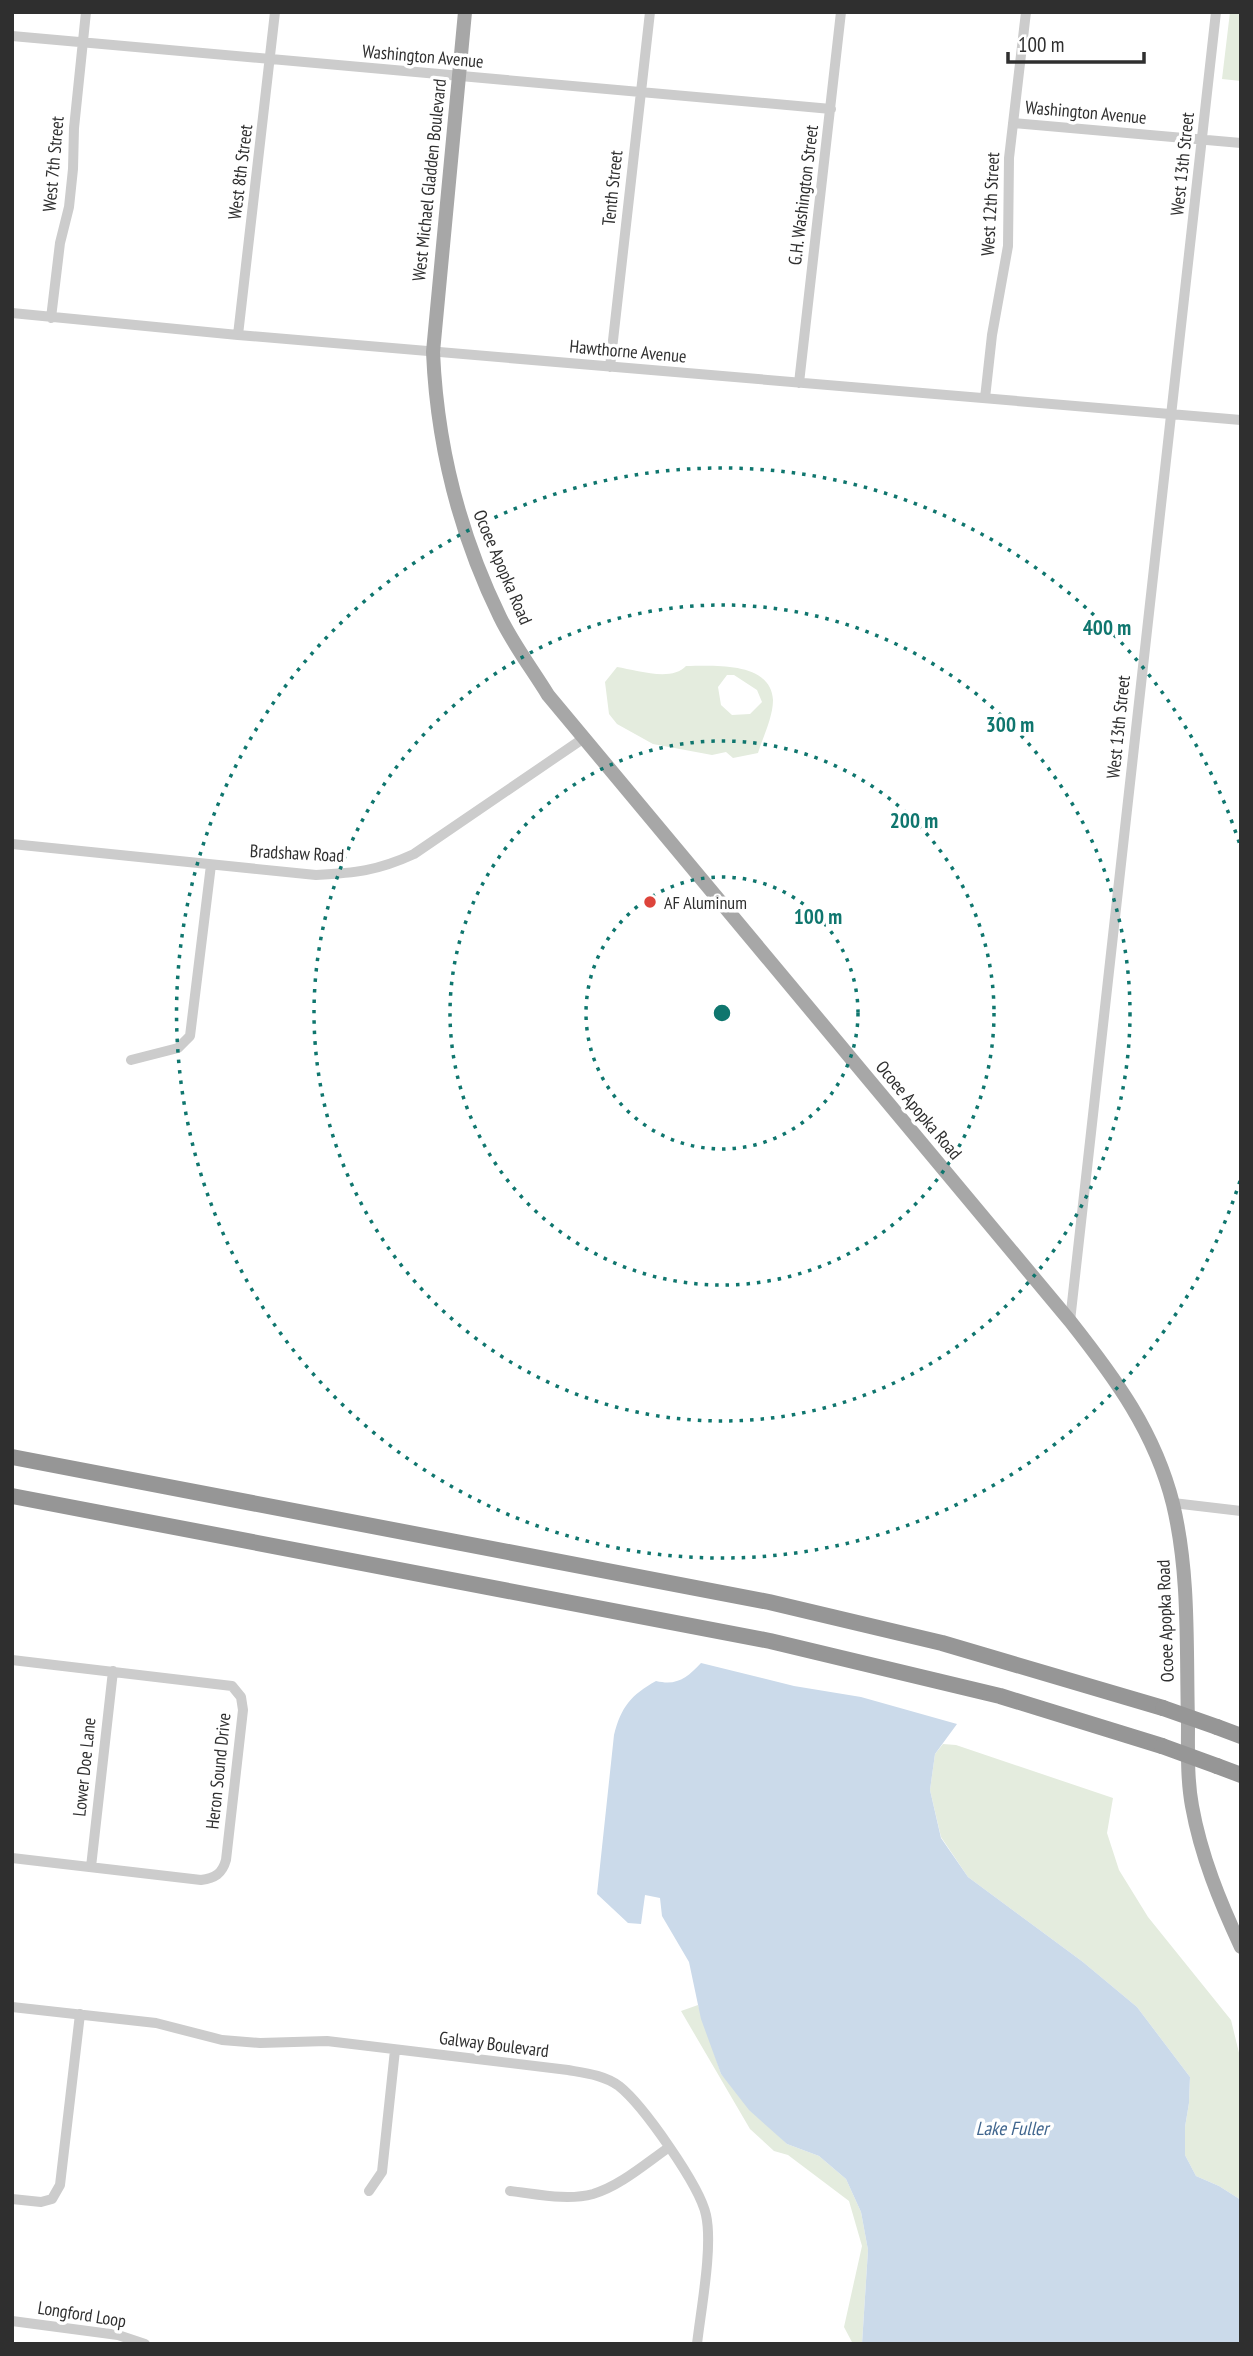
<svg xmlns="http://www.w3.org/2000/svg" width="1253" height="2356" viewBox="0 0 1253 2356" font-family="'PT Sans Narrow',sans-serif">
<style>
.green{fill:#e4ecde;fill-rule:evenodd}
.water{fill:#cbdaea}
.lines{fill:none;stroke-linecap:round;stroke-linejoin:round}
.minor{stroke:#ccc;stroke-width:10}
.major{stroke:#a7a7a7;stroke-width:14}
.highway{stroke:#969696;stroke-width:16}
.highway-bridge{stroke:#969696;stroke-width:16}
.ring{fill:none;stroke:#0f766e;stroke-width:3.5;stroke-dasharray:3.5 7}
.poi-dot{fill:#dd443b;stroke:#fff;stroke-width:2.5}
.labels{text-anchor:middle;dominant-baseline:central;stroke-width:7;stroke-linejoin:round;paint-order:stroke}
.street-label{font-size:18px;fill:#2f2f2f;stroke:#fff}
.poi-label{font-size:18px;fill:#2f2f2f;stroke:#fff;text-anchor:start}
.water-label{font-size:19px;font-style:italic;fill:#41668e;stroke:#fff}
.centre{fill:#0f766e;stroke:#fff;stroke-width:3.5}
.ring-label{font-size:21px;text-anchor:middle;font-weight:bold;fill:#0f766e;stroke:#fff;stroke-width:7;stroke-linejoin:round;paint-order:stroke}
</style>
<rect width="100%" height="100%" fill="#fff"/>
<path class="green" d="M1230 12H1241V81L1222 79Z
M686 666C713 666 771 661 773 700 773 717 763 737 758 753L733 758 726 752 712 755 653 744 617 724 609 714 605 682 617 667C636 670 672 682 686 666ZM734 675 757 690 762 702 750 714 732 715 721 705 718 687 727 675Z
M943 1744 956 1745 1113 1798 1107 1833 1119 1870 1148 1917 1231 2020 1241 2061V2200L1219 2186 1196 2176 1185 2155V2127L1189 2103 1190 2077 1137 2007 1083 1962 968 1877 941 1837 930 1790 935 1754Z
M698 2005 721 2074 787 2144 819 2156 846 2179 861 2212 868 2250 862 2344H853L844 2327 862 2246 849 2201 788 2155 774 2151 750 2129 681 2011Z"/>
<path class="water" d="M701 1663 794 1686 861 1697 957 1724 935 1754 930 1790 941 1838 968 1877 1083 1962 1137 2007 1190 2077 1189 2103 1185 2127V2155L1196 2176 1219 2186 1241 2200V2344H862L868 2250 861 2212 846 2179 819 2156 787 2144 749 2110 721 2074 701 2019 689 1962 662 1916 660 1898 645 1895 641 1924 628 1923 597 1894 614 1735C621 1707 631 1695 656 1681 677 1686 687 1678 701 1663Z"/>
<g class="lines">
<path class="minor" d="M12 36 831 109
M1013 123 1241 143
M12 313 238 335 1241 420
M51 318 60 243 69 207 73 169 74 128 86 12
M238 335 275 12
M610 367 650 12
M799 383 841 12
M985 398 992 335 1008 246 1009 158 1026 12
M12 844 316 875C355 873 377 871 414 854L584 738
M131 1060 178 1048 190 1036 211 865
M1070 1321 1216 12
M1173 1503 1241 1511
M12 1660 232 1686 241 1697 243 1710 226 1860C222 1874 215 1878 201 1880L12 1858
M91 1867 113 1671
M12 2007 156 2023 222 2040 260 2043 327 2041 568 2070C585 2073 604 2075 619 2086 643 2105 700 2186 706 2215 713 2247 701 2309 697 2344
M369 2191 382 2172 395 2050
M510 2191C537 2194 567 2201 593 2194 620 2186 645 2164 668 2148
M12 2199 41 2202 52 2199 60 2185 80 2014
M12 2321 118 2335 145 2344"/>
<path class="major" d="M465 12 433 352C437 445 459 533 500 617 513 644 532 669 548 695L1070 1321C1115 1378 1155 1432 1173 1504 1190 1575 1186 1649 1188 1722 1188 1750 1187 1779 1192 1806 1201 1856 1220 1902 1241 1947"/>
<path class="highway" d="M12 1457 769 1602 942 1643 1163 1708
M12 1496 770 1641 1000 1696 1162 1746
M1217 1727 1241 1736
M1217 1766 1241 1775"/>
<path class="highway-bridge" d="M1163 1708 1217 1727
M1162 1746 1217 1766"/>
</g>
<g class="ring">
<circle cx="722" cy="1013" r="136"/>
<circle cx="722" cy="1013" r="272"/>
<circle cx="722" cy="1013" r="408"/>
<path d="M1240 1181A545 545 0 1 1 1240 845"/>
</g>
<circle class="poi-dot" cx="650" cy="902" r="7"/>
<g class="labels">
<g class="street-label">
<text transform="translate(423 56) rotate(5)">Washington Avenue</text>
<text transform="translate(1086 112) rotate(5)">Washington Avenue</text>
<text transform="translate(53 164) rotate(-85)">West 7th Street</text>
<text transform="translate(1182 164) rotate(-84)">West 13th Street</text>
<text transform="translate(240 172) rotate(-83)">West 8th Street</text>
<text transform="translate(429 180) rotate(-84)">West Michael Gladden Boulevard</text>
<text transform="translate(612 188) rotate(-84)">Tenth Street</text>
<text transform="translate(803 195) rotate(-83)">G.H. Washington Street</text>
<text transform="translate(990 204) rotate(-87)">West 12th Street</text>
<text transform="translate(628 351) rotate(5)">Hawthorne Avenue</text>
<text transform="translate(503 567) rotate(67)">Ocoee Apopka Road</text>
<text transform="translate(1118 727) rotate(-84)">West 13th Street</text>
<text transform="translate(297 853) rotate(3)">Bradshaw Road</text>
<text transform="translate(919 1110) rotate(50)">Ocoee Apopka Road</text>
<text transform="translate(1165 1621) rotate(-92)">Ocoee Apopka Road</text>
<text transform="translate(84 1767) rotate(-84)">Lower Doe Lane</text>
<text transform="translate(218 1771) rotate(-84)">Heron Sound Drive</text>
<text transform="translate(494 2044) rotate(7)">Galway Boulevard</text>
<text transform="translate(82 2314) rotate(9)">Longford Loop</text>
</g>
<g class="poi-label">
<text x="664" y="902">AF Aluminum</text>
</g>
<g class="water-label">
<text x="1012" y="2128">Lake Fuller</text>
</g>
</g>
<circle cx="722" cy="1013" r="10" class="centre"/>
<g class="ring-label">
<text x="1107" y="635">400 m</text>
<text x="1010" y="732">300 m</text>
<text x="914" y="828">200 m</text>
<text x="818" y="924">100 m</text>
</g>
<rect width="1253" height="2356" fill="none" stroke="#2f2f2f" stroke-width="28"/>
<path d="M1008 52v10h136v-10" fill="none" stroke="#2f2f2f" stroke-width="3.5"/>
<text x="1018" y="52" font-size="21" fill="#2f2f2f" stroke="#ffffff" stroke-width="5" paint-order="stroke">100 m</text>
</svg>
